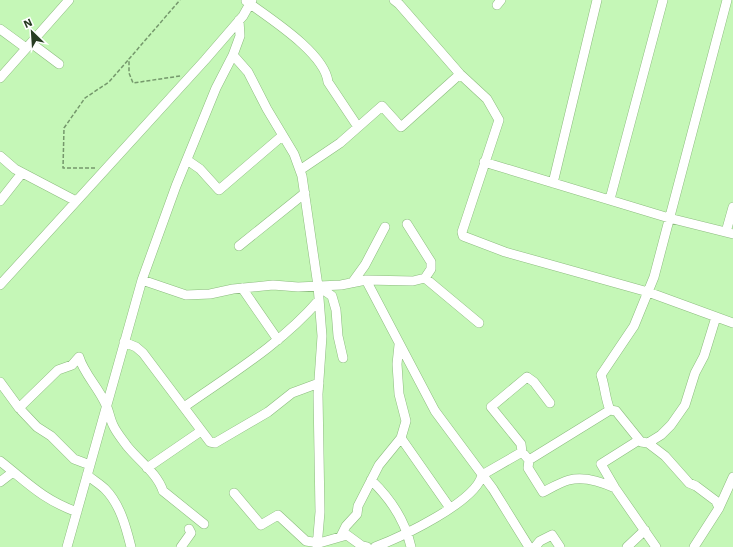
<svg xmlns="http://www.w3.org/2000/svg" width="733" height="547" viewBox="0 0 733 547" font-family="'Work Sans',sans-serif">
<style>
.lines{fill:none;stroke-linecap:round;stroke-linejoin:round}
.minor-casing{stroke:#8cbc7e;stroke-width:10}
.path{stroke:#75986c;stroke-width:1.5;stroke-dasharray:4 2;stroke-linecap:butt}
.minor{stroke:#fff;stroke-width:9}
</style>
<rect width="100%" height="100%" fill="#c5f7b7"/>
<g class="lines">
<defs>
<path id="minor" d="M394 0 399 4 460 74 487 99 499 120 462 232 463 236 505 252 648 292 733 323
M246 1C269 18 325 53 328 82L358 127
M497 5 501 0
M0 29 26 48
M31 43 59 64
M233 55 248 72 267 109 294 154 302 176 318 286 322 336 318 394 320 512 317 547
M0 78 69 0
M0 156 15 169 76 201
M187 160 200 169 219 190 282 136
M484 162 669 218 733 234
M300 170 340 143 382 106 401 127 460 74
M553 183 597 0
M610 199 663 0
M0 201 22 173
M407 224 431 262V269L425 278
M726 232 733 207
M239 246 305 193
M142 280 186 295 210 294 233 289 273 285 298 287 341 285 366 280 413 281 425 278 479 323
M366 280 435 411 493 489 529 547
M352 283 365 265 385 227
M0 285 205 60 243 16 252 0
M318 286 332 296 336 310 338 336 343 358
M242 288 278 340
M124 342 136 347 143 353 210 442 215 443 268 412 292 393 319 383
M0 382 19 408 58 370 72 365 79 357C84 374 99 388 106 405 109 411 110 419 113 425 116 432 122 439 127 446 139 461 157 473 163 491L204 524
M184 407C231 374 281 344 319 300
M19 408 37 427 51 436 74 459 90 465
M610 410 616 411 641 442 648 443 661 435 671 425 685 405 695 373 704 356 716 317
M401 438 450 508
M639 440 601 464 615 488 656 547
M648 443 665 456 689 483 696 486 716 501 719 508
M522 452 521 444 491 407 527 377 534 382 550 403
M529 460 528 468 543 492C551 488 561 482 569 480 584 476 602 482 615 488
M0 461C28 483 42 499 77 512
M147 468 201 431
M87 475C93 480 100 484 105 489 120 504 126 527 131 547
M371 480C391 499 405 520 411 547
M0 482 13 472
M234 493 261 525 278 515 306 541 319 543 347 535 362 546 367 547
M341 536 346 526 357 514 358 506 379 465 401 438 406 421 399 394 397 364 399 345
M67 547 142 280 176 186 216 88 233 55 240 36 239 20
M181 547 191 533 189 529
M375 547C401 537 476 502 482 475L522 452 529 460 610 410C605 398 605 386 601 375L634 326 654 277 727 0
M535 547 540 541 552 535 560 547
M627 547 645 530
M694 547 719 508 733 477"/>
</defs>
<use href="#minor" class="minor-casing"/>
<path class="path" d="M180 76 133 83 129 73V59L180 0
M95 168H63L64 128 85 98 109 82 129 59"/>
<use href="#minor" class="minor"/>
</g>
<g transform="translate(32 32) rotate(335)" stroke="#ffffff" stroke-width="3" paint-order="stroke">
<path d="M0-3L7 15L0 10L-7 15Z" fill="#283c23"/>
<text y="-6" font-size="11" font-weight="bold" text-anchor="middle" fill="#283c23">N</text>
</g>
</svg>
